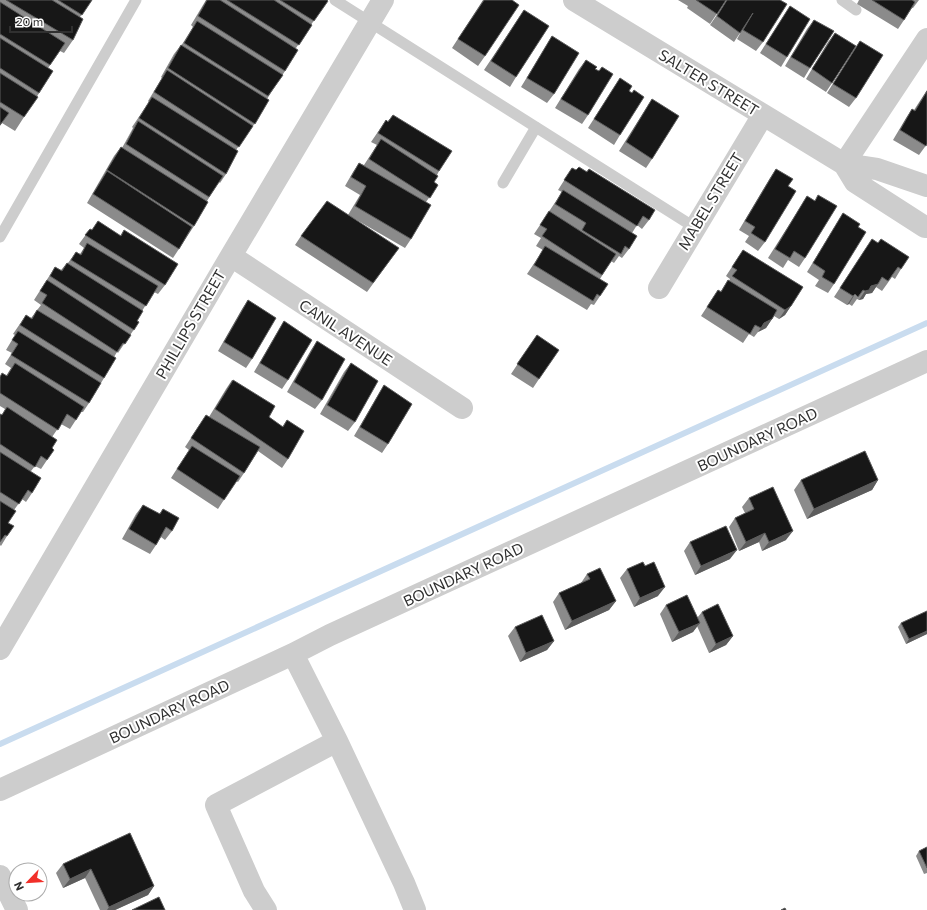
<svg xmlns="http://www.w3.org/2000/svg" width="927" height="910" viewBox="0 0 927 910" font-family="Commissioner,sans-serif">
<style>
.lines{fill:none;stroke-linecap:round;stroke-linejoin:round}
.stream{stroke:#c9dcef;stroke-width:6}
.lane{stroke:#cdcdcd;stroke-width:11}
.street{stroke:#cdcdcd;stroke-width:22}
.wall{fill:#8b8b8b}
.shaded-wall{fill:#5d5d5d}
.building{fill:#171717;stroke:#5d5d5d}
.labels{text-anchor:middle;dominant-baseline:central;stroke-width:4;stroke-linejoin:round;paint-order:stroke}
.street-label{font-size:15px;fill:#303030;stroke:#fff}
</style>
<rect width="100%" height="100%" fill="#fff"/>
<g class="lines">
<path class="stream" d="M0 744 927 323"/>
<path class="lane" d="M335 0 694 227
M842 0 856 10
M503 183 536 127
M0 237 136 0"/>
<path class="street" d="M574 0 844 164 877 169 927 186
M844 164 927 39
M844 164 855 182 925 227H927
M231 256 462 408
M659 288 763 115
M0 649 222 271 383 0
M337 741 404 883 415 910
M0 790 293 654 330 635 927 361
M0 876 17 910
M266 910 254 891 216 805 337 741 293 654"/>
</g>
<path class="wall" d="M0 0H92L80 17 73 40 64 53 60 51 48 68 53 71 24 117 15 131 2 123 0 126Z
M206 0H327L311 25H312L296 48 285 71 267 99 269 100 253 126 236 150 226 174 220 183 219 182 207 201 194 226 173 258 87 203 114 156 121 147 122 148 133 128 132 127 149 102 148 101 162 78 161 77 174 54 181 45V46L193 27 191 25Z
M483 0 485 56 478 66 452 48Z
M678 0H726L710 24 687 8 688 6Z
M727 0H780L763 42 756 51 737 39 742 30 734 42 710 25Z
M859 0H919L913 8H912L898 29 857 4Z
M790 6 787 57 781 67 760 53Z
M524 10 516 77 510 87 484 70Z
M814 20 810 68 804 78 785 66 807 29Z
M835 33 832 83 826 92 806 79 828 42Z
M552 36 554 94 547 103 521 87 546 46Z
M860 41 856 98 849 107 827 93 854 50Z
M586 60 595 69 588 115 582 124 555 108 579 69Z
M620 78 629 91 620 135 614 145 588 128Z
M927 90V144L919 155 893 140 906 118 912 109 914 110Z
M652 99V159L646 168 619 151Z
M393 115 439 171 437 175 434 182 438 185 426 202 411 239 405 248 348 215 360 195 345 186 353 172 359 163 364 165 377 145 371 142 386 120 388 121Z
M572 168 576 170 586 172 589 169 649 220 642 229 637 225 632 233 629 249 622 258 619 256 614 263 611 261 600 279V296L594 305 591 304 587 310 527 274 543 250 536 246 541 238 534 234 562 192 558 190Z
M776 169 788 186 765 242 758 251 745 242 749 236 739 230 770 178Z
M807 196 805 258 799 267 788 260 783 268 768 258 801 206Z
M843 213 858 227 834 284 828 293 815 286 819 280 807 272 837 223Z
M98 221 120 236 124 230 165 285 158 294 154 292 142 311 137 321 139 322 118 353 117 352 114 357 104 378 89 403 83 412H81L70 429 61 424 52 437V448L47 460 41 469 35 466 31 471 32 493 26 502 22 499 14 510 8 523 7 536 1 546 0 545V414L2 415 5 409 0 406V376H6L11 368 5 364 12 353 6 350 15 335 13 334 26 315 31 318 41 305 34 300 55 267 61 270 67 263H68L76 252 80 254 84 248 79 244 90 229 92 230Z
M301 236 399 248 367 292 295 245Z
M872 239 901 269 895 279 892 277 882 291 876 287 872 293 866 294 863 299 859 300 857 299 852 306 849 304 847 305 834 297Z
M743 250 803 287 785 315 779 319 774 316 766 328 758 332 754 337 749 334 743 343 701 316 718 290 721 291 728 280 729 281 730 279 726 276Z
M248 300 252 359 246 368 218 351 242 309Z
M284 321 288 380 282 389 254 372 278 331Z
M537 335 539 379 533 388 511 374Z
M317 341 322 400 315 409 287 392 311 350Z
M351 363 355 422 348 431 320 414 344 372Z
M232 380 269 417 282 427 287 420 288 459 282 468 258 451 244 473 238 482 236 481 218 509 171 478 189 450 185 447 206 415 209 417 226 389Z
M384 385 388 444 382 453 354 436 378 395Z
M801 480H878L872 490 807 519 794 490Z
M749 498 786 540 762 551 759 542 739 551 729 527 735 518 745 513 742 507Z
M143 505 159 514 163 509 172 531 165 540 161 537 156 545 150 554 122 539 136 514Z
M690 542 730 559 695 575 684 551Z
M627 569 658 596 634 607 620 578Z
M587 574 616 601 609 610 565 630 553 602 559 593 581 583Z
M666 605 697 618 702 612 733 636 726 645 709 653 697 626 693 632 672 642 660 614Z
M901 623 927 634 906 644 898 627Z
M515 627 554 641 547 650 520 662 508 636Z
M130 833 154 886 148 895 115 910H100L85 878 63 888 56 873 63 864Z
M927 847V873L924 874 916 856 919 851Z"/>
<path class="shaded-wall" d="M878 284 872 293 866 294 863 299 859 300 865 291 871 286Z
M855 294 849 304 847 305 853 296Z
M791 306 785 315 779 319 785 310Z
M772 319 766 328 758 332 764 323Z
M878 480 872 490 807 519 814 509Z
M793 531 786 540 762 551 769 542Z
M765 533 759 542 739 551 746 542Z
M737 550 730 559 695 575 701 566Z
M665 587 658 596 634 607 640 598Z
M616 601 609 610 565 630 572 621Z
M700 623 693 632 672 642 679 632Z
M927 631V634L906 644 909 639Z
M733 636 726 645 709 653 716 644Z
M554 641 547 650 520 662 526 653Z
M91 869 85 878 63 888 70 879Z
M154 886 148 895 115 910H107L109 907Z"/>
<path class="building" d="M6 0H52L83 19 73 40Z
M58 0H92L82 15Z
M207 0H220L298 50 285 71 198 16Z
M227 0H274L312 25 299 45Z
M280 0H327L328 1 314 21Z
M484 0H512L519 5 485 56 458 39Z
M696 0H726L717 14Z
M727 0H780L787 4 763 42 743 30 753 13 740 33 717 16Z
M872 0H912L915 2 904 20Z
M0 2 65 43 50 65 0 34Z
M790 6 810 19 787 57 766 44Z
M524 10 549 26 516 77 491 61Z
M814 20 834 31 810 68 791 57Z
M197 21 283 75 268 96 184 43Z
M835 33 856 46 832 83 812 69Z
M552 36 579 53 554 94 527 78Z
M0 38 53 71 39 93 0 68Z
M860 41 883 55 856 98 833 84Z
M181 45 269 100 255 124 168 68Z
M586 60 597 67 595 69 599 71 602 67 613 74 588 115 561 99Z
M167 70 253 126 239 147 154 92Z
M0 73 38 97 24 117 0 102Z
M620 78 632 86 629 91 632 93 634 90 644 97 620 135 594 119Z
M927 91V144L926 146 900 130 912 109 915 111Z
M152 97 238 151 226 174 139 118Z
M652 99 679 116 652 159 626 142Z
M0 107 9 113 0 125Z
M393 115 452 151 439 171 378 133 386 120 388 122Z
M138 121 223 176 209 197 126 144Z
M381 139 438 176 434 182 438 185 430 198 369 159Z
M121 147 208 202 194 226 107 170Z
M359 163 431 205 411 239 355 206 366 186 351 177Z
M579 167 587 172 589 169 655 210 649 220 643 216 637 226 564 180 572 168 576 170Z
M776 169 793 179 788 186 796 191 765 242 751 233 755 227 745 221Z
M107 171 192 227 179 249 93 194Z
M563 190 637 236 629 249 625 246 621 254 582 230 586 223 555 204Z
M818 195 837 206 805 258 794 251 790 258 775 249 807 196 815 201Z
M327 201 399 248 373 283 301 236Z
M549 211 616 254 602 275 542 236 547 229 540 225Z
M843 213 860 224 858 227 866 232 834 284 822 277 825 271 813 263Z
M98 221 121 236 124 230 178 264 165 285 85 235 90 229 92 230Z
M872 239 878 243 881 239 909 257 901 269 898 267 888 281 882 277 878 284 871 286 869 290 865 291 863 290 858 297 855 294 853 296 840 288Z
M87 243 158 286 146 306 71 260 76 252 81 255Z
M545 246 608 284 600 296 597 294 593 301 534 265Z
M743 250 803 287 791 306 785 310 732 276 737 270 732 267Z
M67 263 143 311 137 321 139 322 134 330 50 276 55 267 62 271Z
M47 280 131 335 125 344 123 343 117 352 42 303 47 295 40 291Z
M728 280 777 310 772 319 764 323 761 328 755 325 750 334 707 307 718 290 721 292Z
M248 300 276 318 252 359 224 342Z
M37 310 116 358 104 378 20 325 26 315 32 319Z
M284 321 312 340 288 380 260 363Z
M18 331 101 383 89 403 11 355 18 344 12 340Z
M537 335 559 350 539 379 517 364Z
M317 341 345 359 322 400 294 382Z
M15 363 84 407 76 420 67 414 58 430 0 393V377L2 373 7 376Z
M351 363 378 381 355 422 327 405Z
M233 380 275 406 269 417 283 427 287 420 304 431 288 459 215 409Z
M384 385 412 404 388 444 360 427Z
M7 407 57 440 52 448 54 450 47 460 41 456 35 467 0 444V414L2 415Z
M206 415 260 447 244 473 191 438Z
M192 446 240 476 224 500 177 469Z
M865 451 878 480 814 509 801 480Z
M0 452 41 478 32 493 28 490 19 504 0 492Z
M773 487 793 531 769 542 765 533 746 542 735 518 754 509 749 498Z
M0 501 16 511 8 523 14 526 7 536 5 535 0 542Z
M143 505 160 514 163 509 179 518 172 531 166 527 156 545 129 529Z
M726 526 737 550 701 566 690 542Z
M643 562 645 566 654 562 665 587 640 598 627 569Z
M600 568 616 601 572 621 559 593 590 579 587 574Z
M687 595 700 623 679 632 666 605Z
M718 604 733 636 716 644 702 612Z
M927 611V631L909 639 901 623Z
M542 615 554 641 526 653 515 627Z
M130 833 154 886 109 907 91 869 70 879 63 864Z
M927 847V868L919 851Z
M159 897 165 910H132Z
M785 908 786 910H781Z"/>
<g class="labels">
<g class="street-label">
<text transform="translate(709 82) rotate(31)">SALTER STREET</text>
<text transform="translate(710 201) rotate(-59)">MABEL STREET</text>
<text transform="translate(190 324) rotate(-60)">PHILLIPS STREET</text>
<text transform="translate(346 332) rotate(33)">CANIL AVENUE</text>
<text transform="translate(757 439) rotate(-25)">BOUNDARY ROAD</text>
<text transform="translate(463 574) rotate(-25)">BOUNDARY ROAD</text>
<text transform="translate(169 711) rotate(-25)">BOUNDARY ROAD</text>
</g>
</g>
<g transform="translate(28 882) rotate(245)"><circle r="19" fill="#ffffff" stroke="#acacac"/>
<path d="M0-3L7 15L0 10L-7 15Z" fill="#f12f29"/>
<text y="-6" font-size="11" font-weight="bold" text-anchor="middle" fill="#303030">N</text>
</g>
<path d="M10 26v6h62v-6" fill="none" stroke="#303030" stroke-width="2"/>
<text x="16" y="26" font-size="12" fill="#303030" stroke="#ffffff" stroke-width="3" paint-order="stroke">20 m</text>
</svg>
